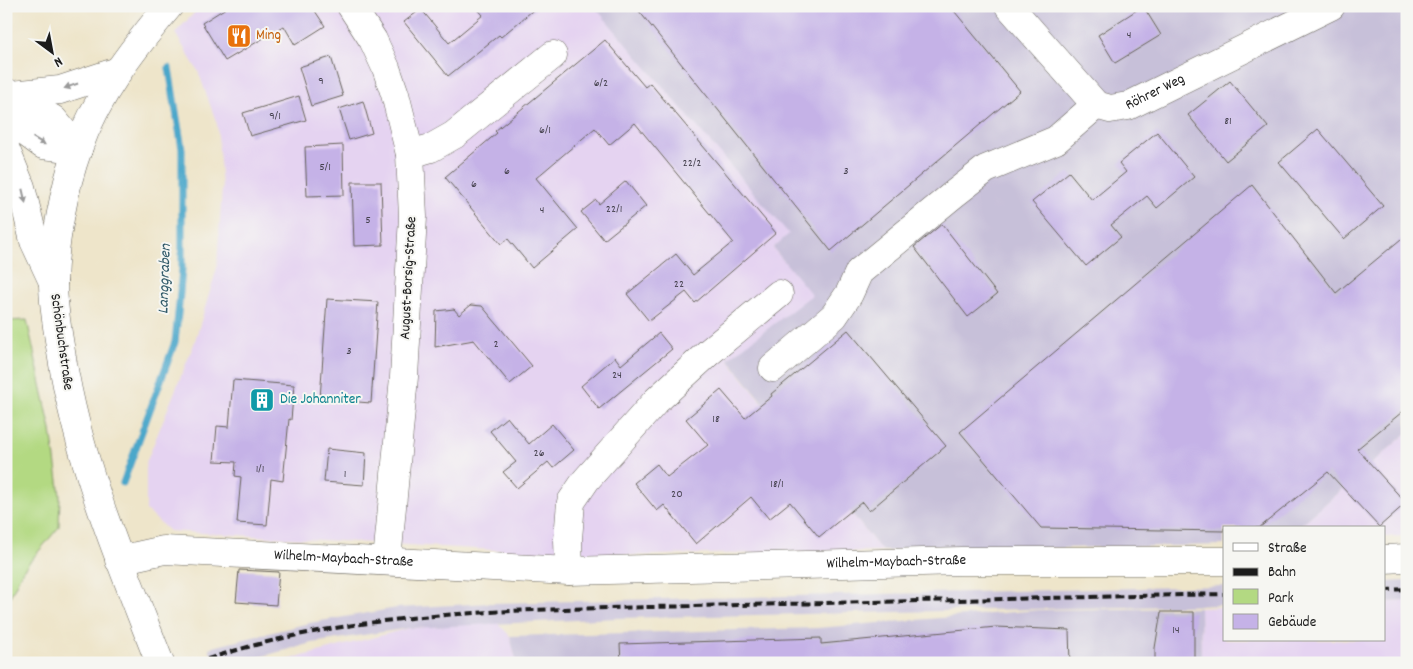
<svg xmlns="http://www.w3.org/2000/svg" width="1413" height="669" viewBox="0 0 1413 669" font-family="Dekko,sans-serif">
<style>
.built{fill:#e5d3f1}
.industrial{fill:#c7c0d9}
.green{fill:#b3d982;stroke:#687a4f}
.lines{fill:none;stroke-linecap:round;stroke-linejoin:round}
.stream{stroke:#4ca7ca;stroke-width:7}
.building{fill:#c5b2e7}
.minor-casing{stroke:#666259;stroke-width:29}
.minor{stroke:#fff;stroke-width:28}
.rail{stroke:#1c1c1c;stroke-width:4;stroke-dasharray:8 4;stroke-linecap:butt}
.oneway{fill:#999}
.labels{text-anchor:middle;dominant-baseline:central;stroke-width:4;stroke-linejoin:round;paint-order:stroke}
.number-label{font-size:12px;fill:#46424f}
.food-label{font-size:15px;fill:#c56008;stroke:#f6f6f2;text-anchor:start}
.street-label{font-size:15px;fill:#1c1c1c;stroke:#f6f6f2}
.culture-label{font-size:15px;fill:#0d838f;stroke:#f6f6f2;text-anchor:start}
.water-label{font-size:16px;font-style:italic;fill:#325b6a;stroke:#f6f6f2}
</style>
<rect width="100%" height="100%" fill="#f6f6f2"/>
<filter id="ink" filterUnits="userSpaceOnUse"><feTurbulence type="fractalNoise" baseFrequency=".02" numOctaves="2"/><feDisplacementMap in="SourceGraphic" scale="10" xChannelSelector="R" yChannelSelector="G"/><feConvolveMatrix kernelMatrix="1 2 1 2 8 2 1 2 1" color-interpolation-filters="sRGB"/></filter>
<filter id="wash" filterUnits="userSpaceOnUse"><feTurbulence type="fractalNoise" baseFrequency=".0096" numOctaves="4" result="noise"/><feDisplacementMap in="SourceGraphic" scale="20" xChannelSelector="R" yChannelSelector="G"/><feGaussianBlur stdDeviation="1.12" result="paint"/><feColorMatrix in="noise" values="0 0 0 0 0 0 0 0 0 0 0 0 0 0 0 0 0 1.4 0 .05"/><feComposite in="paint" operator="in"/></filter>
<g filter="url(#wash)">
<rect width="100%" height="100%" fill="#eee5ca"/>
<path class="built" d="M201 6H598L790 234 773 248 813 295 728 360 882 551 596 556 169 531 146 510V463L194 344 217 268 222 188 217 124 198 71 175 33Z
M1407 433V536L1384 537V528H1297Z
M1407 601V663H1201L1200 608 1224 607V640H1384V602Z
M498 623 510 636 517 663H276L409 628Z"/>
<path class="industrial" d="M594 6H1407V433L1297 528H1224V545L882 551 728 359 812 295 773 248 789 234Z
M1407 581V601L1384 602V582Z
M1224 586V605L618 618 409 628 312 643 237 663H215L209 648 309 623 397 608 491 603Z
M1200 608 1201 663H517L510 636 817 628 1039 610Z"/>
<path class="green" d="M27 320 51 430 60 495 59 527 23 570 6 605V321Z"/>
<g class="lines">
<path class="stream" d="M123 483 175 342 179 304 182 269V149L169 68"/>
</g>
<g id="blocks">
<path class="building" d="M229 6H316L313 8 325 26 295 45 284 26 225 61 202 23Z
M475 6H538L501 37 499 35 448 76 404 22 421 9 449 43 483 15Z
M635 6H950L1020 91 831 251Z
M1143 6 1161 35 1115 63 1098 35Z
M605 40 645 87 650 83 776 233 695 303 686 292 649 321 627 294 676 254 693 275 733 242 635 123 609 145 595 128 536 178 578 229 532 268 508 239 501 244 445 177 497 133 495 131Z
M331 57 343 96 311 106 299 67Z
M1230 81 1268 127 1226 161 1188 115Z
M299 96 306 120 250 136 243 113Z
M363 101 372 133 349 140 339 109Z
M1318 129 1383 206 1344 239 1279 162Z
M1157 132 1194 177 1157 208 1147 196 1111 225 1121 237 1086 266 1032 202 1069 172 1092 200 1126 172 1119 163Z
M343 145 344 195 307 196 305 147Z
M626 181 646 206 604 240 581 212 596 200 599 204Z
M352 182H381L383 245 354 246Z
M1252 185 1336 293 1407 234V408L1357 449 1406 503 1379 527 1328 472 1259 528H1224V531L1041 528 960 432Z
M942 224 997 294 968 317 914 247Z
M327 299 378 302 371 403 320 399Z
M471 305 482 306 532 366 510 384 474 340 435 347 436 311 454 309 459 315Z
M848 330 946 446 869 511 862 502 819 537 790 502 769 519 751 497 696 544 664 505 657 511 634 483 657 464 667 477 708 445 686 419 721 390 745 418 772 396 771 394Z
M659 333 672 349 599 409 581 386 615 357 621 365Z
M233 380 294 385 291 420 289 419 283 481 271 479 267 525 237 523 241 477 235 476 236 462 214 461 217 426 229 427Z
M507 417 529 444 552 424 574 450 553 468 548 462 517 488 503 472 516 462 490 431Z
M327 449 366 453 364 485 324 482Z
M239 570 279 572 276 605 236 602Z
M1161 612H1194V663H1155V648Z
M996 627 1069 630 1070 663H621L620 644 821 638V644Z"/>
</g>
</g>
<g filter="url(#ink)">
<use href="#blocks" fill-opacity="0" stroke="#666259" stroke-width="1"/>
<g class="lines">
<defs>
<g id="minor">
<path d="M351 6 373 40 386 68 395 94 410 154 413 217 404 377 387 561"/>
<path id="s1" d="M1009 6 1096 105 1110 109 1128 106 1331 6"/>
<path d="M8 93 53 119 78 149"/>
<path d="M12 95 60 90 118 71"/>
<path d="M6 118 43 145 78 149"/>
<path d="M6 150 21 187 34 241 53 282"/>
<path d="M410 154 431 148 454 135 553 55"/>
<path d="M773 368 834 316 849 294 859 272 954 194 986 169 1056 140 1096 105"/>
<path d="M1384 559 1407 558"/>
<path id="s2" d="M119 560 164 550 569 571 961 561H1224"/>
<path d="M569 571 568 539 571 502 586 480 656 401 708 353 779 294"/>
<path d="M160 663C121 563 79 464 62 358 58 333 53 308 53 282 54 242 64 187 78 149 97 95 132 50 169 6"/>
</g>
</defs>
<use href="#minor" class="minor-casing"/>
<use href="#minor" class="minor"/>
<path class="rail" d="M1384 590 1407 589
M196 663C317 621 437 613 564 609L1224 594"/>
</g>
<defs><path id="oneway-solid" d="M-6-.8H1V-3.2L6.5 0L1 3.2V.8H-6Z" transform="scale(1.25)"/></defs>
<g class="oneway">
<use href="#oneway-solid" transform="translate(71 86) rotate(161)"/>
<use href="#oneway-solid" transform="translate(39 141) rotate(31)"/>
<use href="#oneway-solid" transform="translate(24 196) rotate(77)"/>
</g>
</g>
<defs>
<symbol id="restaurant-square" viewBox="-11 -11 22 22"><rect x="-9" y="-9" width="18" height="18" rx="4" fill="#e8710a" stroke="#f6f6f2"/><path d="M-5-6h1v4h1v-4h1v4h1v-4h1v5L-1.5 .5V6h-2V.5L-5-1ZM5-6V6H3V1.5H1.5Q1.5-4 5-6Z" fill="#fff"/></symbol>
<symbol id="building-square" viewBox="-11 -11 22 22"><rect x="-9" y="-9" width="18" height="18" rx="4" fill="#0f9aa8" stroke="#f6f6f2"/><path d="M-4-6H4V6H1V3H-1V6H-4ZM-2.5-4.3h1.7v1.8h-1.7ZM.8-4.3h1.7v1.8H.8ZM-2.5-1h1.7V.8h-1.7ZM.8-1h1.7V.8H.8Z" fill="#fff"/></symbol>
</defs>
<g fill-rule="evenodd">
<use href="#restaurant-square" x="225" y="22" width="28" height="28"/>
<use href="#building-square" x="248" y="386" width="28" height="28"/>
</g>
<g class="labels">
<g class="number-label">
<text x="1129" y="35">4</text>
<text x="321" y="81">9</text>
<text x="601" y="83">6/2</text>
<text x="275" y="116">9/1</text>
<text x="1228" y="121">81</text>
<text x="545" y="130">6/1</text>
<text x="692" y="163">22/2</text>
<text x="325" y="167">5/1</text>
<text x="507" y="171">6</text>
<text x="846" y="171">3</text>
<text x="474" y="184">6</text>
<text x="614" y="209">22/1</text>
<text x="542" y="210">4</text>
<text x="368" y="220">5</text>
<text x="679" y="284">22</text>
<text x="496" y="344">2</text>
<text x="349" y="351">3</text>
<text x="617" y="375">24</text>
<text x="716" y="419">18</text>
<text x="539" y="453">26</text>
<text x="260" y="469">1/1</text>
<text x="345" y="474">1</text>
<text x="777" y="484">18/1</text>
<text x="677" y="494">20</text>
<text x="1176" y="630">14</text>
</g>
<g class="food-label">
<text x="256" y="36">Ming</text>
</g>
<g class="street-label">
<text stroke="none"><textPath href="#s1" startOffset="195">Röhrer Weg</textPath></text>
<text transform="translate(409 278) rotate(-87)">August-Borsig-Straße</text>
<text transform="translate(61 342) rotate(82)">Schönbuchstraße</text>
<text stroke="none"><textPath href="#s2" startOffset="226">Wilhelm-Maybach-Straße</textPath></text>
<text stroke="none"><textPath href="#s2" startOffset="779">Wilhelm-Maybach-Straße</textPath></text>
</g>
<g class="culture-label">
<text x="280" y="400">Die Johanniter</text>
</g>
<g class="water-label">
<text transform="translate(165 279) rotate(-88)">Langgraben</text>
</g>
</g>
<rect width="1413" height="669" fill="none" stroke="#f6f6f2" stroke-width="25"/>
<rect x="1223" y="526" width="162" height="115" fill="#f6f6f2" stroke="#9f9f9c"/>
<rect x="1233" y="543" width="25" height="8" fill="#ffffff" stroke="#9f9f9c"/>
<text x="1268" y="552" font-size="15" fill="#1c1c1c">Straße</text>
<rect x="1233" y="568" width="25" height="8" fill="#1c1c1c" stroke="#9f9f9c"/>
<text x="1268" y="576" font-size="15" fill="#1c1c1c">Bahn</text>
<rect x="1233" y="589" width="25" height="15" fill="#b3d982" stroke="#9f9f9c"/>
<text x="1268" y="602" font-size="15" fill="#1c1c1c">Park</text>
<rect x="1233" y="614" width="25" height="15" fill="#c5b2e7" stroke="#9f9f9c"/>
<text x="1268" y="626" font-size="15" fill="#1c1c1c">Gebäude</text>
<g transform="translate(52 52) rotate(148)" stroke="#f6f6f2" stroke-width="4" paint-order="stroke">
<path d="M0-4L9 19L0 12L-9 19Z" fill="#1c1c1c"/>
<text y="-8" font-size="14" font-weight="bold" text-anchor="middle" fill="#1c1c1c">N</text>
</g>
</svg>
